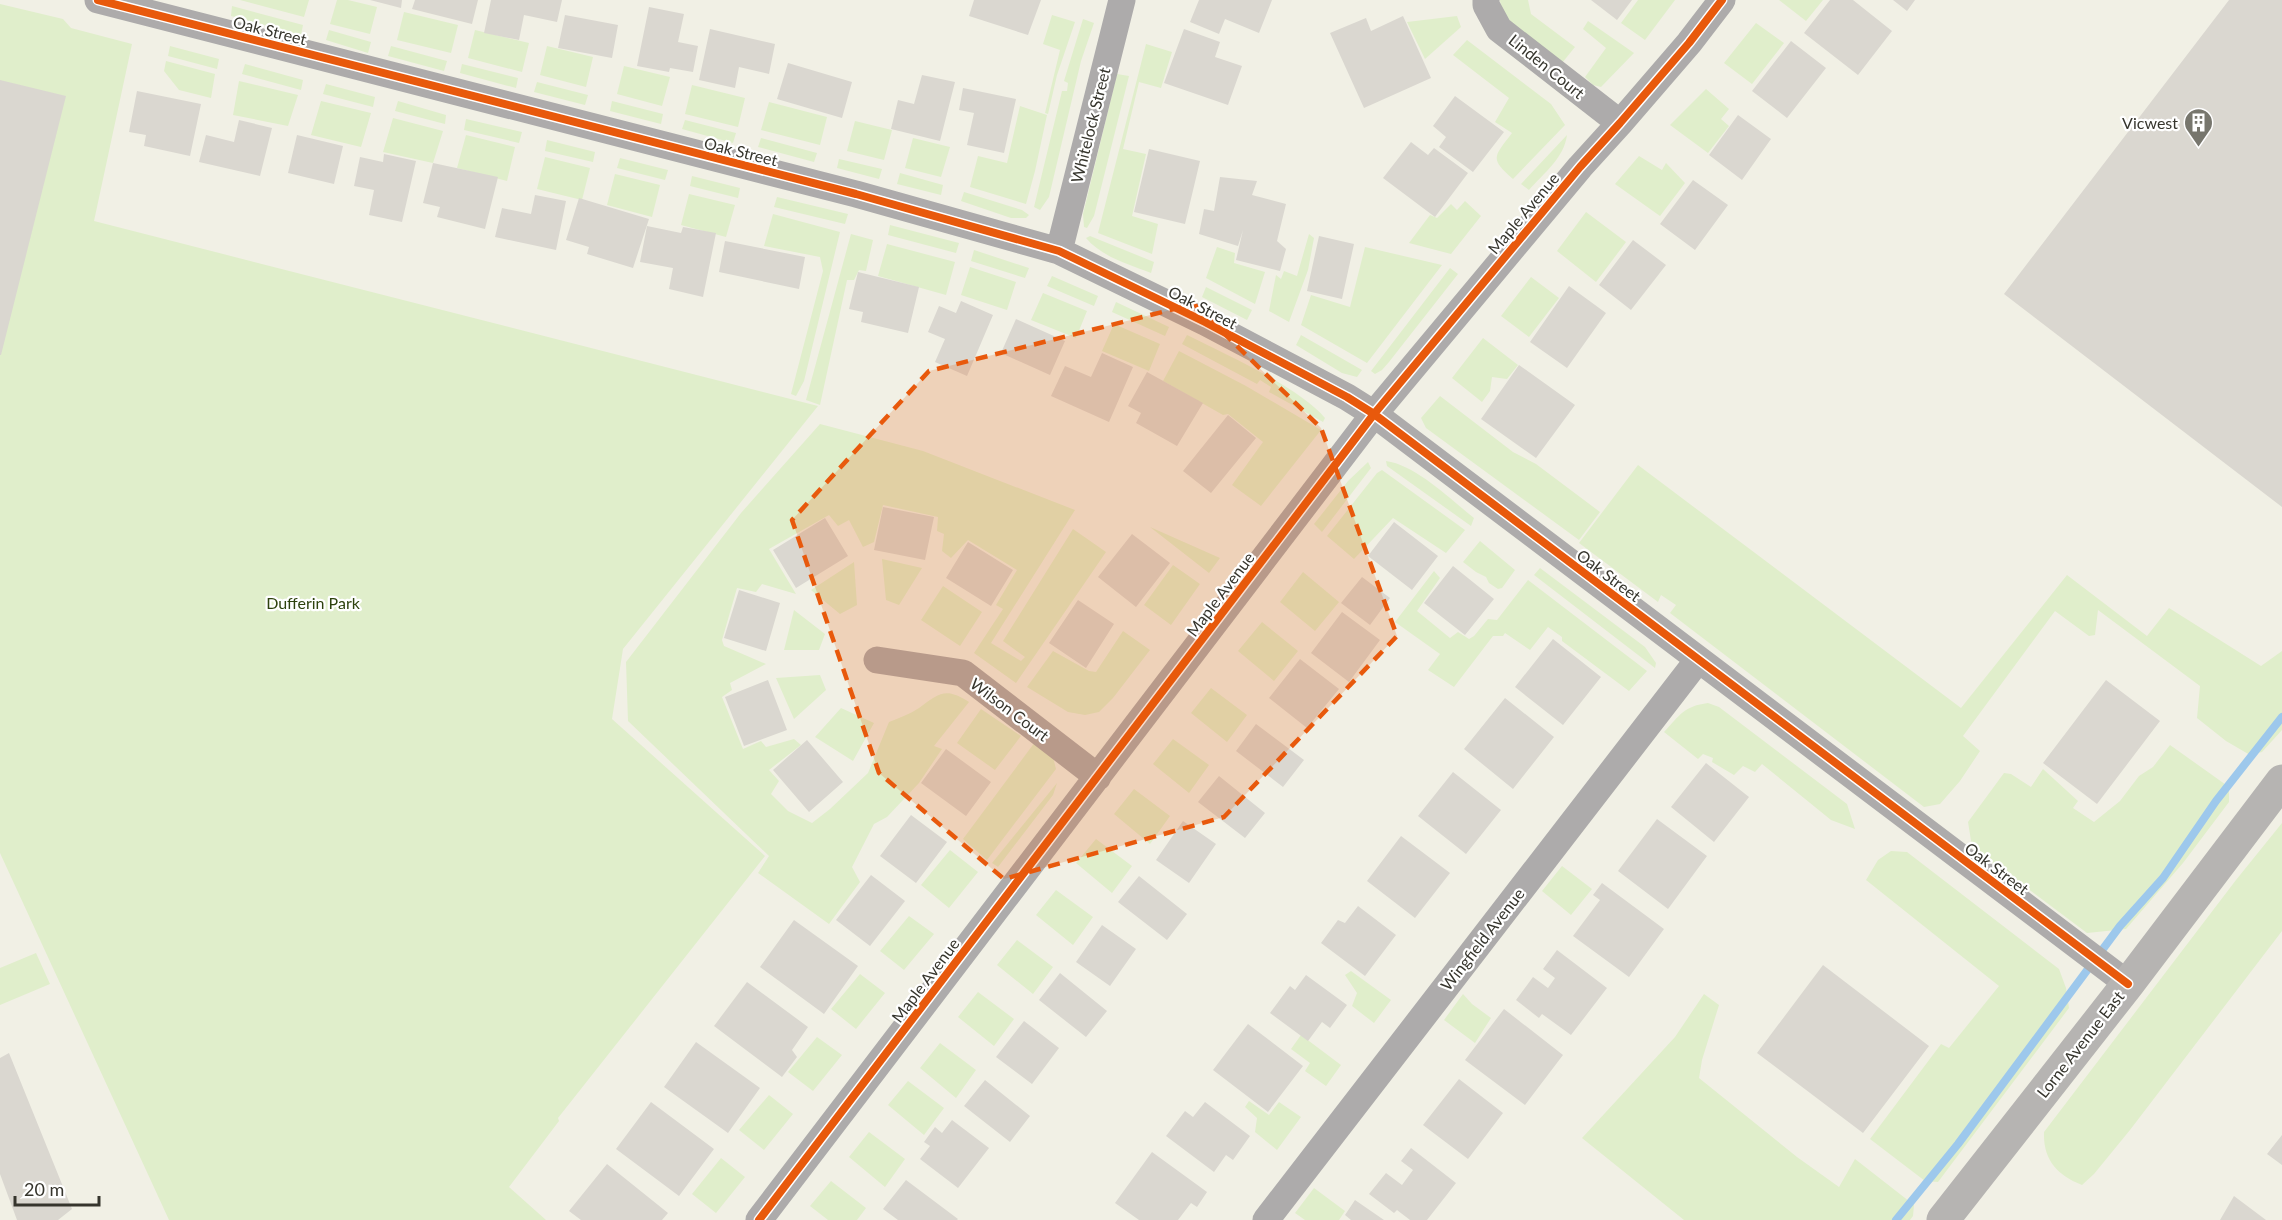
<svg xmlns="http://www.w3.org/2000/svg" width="2282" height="1220" viewBox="0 0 2282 1220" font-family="Lato,sans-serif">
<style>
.green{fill:#e0eecb}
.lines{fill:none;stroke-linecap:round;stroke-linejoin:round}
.stream{stroke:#9dc8ec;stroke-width:8}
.building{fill:#dad7d0}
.street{stroke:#adabab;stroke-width:27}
.secondary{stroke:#b6b4b2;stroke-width:33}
.cycleway-casing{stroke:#fff;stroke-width:11}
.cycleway{stroke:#e8590c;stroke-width:8}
.marked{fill:#e8590c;fill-opacity:0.2;stroke:#e8590c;stroke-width:4.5;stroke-dasharray:12 8;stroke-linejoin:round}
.labels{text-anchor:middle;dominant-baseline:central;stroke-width:4.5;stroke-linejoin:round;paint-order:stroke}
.street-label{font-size:16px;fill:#36352d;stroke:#fff}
.poi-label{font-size:16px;fill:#36352d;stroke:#fff;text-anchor:end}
.park-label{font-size:16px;fill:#2e420e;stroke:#fff}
</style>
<rect width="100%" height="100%" fill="#f1f0e5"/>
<path class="green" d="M240 0H309L304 17Z
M337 0H348L377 7 370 34 330 24Z
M1500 0H1528L1531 14 1575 47 1562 63 1505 20 1501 9Z
M1638 0H1675L1645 40 1621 23Z
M1779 0H1823L1806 21Z
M0 4 63 19 71 28 132 44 94 221 818 406 623 649 612 719 765 856 558 1118 559 1121 509 1187 546 1220H169L0 853Z
M232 6 303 25 301 35 231 16Z
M404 12 458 25 451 53 397 40Z
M1052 15 1075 22 1057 75 1048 114 1045 113 1060 50 1043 44Z
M1457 16 1461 27 1425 59 1407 22Z
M1083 19 1094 23 1081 61 1049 197 1040 210 1034 207 1062 91H1067L1068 83 1064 81Z
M1588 21 1634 53 1601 87 1593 85 1585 77 1606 48 1583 29Z
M1756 23 1784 43 1752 84 1724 63Z
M329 30 371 42 368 53 326 40Z
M475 30 529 43 522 72 468 58Z
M1467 40 1551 104 1565 125 1513 179C1489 158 1494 157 1512 133L1495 122 1509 98 1453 55Z
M1146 44 1172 52 1161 88 1139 82 1123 149 1146 154 1132 216 1158 224 1152 254 1098 233Z
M170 46 219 59 217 69 168 56Z
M391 46 447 61 444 71 388 56Z
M547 46 593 57 586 87 540 75Z
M166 61 215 74 211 98 179 90 164 71Z
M245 64 303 80 301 90 242 74Z
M462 64 518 78 516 88 460 73Z
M624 66 670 77 662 106 617 94Z
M1117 74 1129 76 1094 216 1087 228 1084 227 1083 214Z
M239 81 298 95 288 126 233 115Z
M537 82 588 95 585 105 534 92Z
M326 84 375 97 373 107 323 94Z
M692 85 745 98 738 127 685 114Z
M1706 89 1729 109 1721 119 1729 126 1708 153 1670 125Z
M321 101 371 113 361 147 311 135Z
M398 101 446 115 445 124 395 111Z
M612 101 663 114 661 124 610 111Z
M769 102 827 117 820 145 761 130Z
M1020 106 1047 115 1035 171 1026 204 970 187 978 156 1007 163Z
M393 118 443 131 433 163 383 152Z
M466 119 522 132 519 143 464 130Z
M685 120 736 133 733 143 682 129Z
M855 121 892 130 884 160 847 151Z
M466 135 515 147 507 181 457 168Z
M1567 135C1564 158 1544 173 1529 190L1521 184Z
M761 138 817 153 814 162 758 147Z
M913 138 950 147 941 177 905 168Z
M547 140 595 152 593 162 545 151Z
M1639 156 1662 170 1666 163 1685 183 1660 216 1615 184Z
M545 157 590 168 582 200 537 189Z
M620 158 668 170 665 180 617 168Z
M839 159 882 169 879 179 837 168Z
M900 173 943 185 941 195 897 184Z
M615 174 660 185 652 217 607 205Z
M692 176 740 188 738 198 690 186Z
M964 192 1022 210 1029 215 1026 218H1011L961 201Z
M689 194 735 205 726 237 681 225Z
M777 197 848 214 845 224 774 207Z
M1465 201 1481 216 1451 254 1409 243 1430 215 1437 218 1451 204 1457 210Z
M1586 212 1626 242 1596 282 1557 251Z
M773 214 840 232 804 381 796 396 791 394 823 271 820 257 764 246Z
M890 225 959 243 956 253 888 235Z
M851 234 873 240 866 271 859 270 854 280H847L820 405 806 400Z
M1309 234 1314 238 1308 270 1289 322 1269 311 1276 275 1281 279 1284 271 1297 276Z
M1090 236 1154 262 1151 273C1128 264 1102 257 1086 238Z
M887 244 955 262 946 295 878 276Z
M1217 247 1235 253 1234 263 1265 272 1255 304 1206 278Z
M1365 247 1442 265 1367 363 1301 325 1311 295 1350 307Z
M974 250 1029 268 1025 278 971 261Z
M970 267 1016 282 1007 310 961 295Z
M1450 268 1458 274 1389 362 1382 370 1375 374 1371 371Z
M1052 276 1098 296 1094 306 1047 286Z
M1531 277 1559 298 1529 337 1501 316Z
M1206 287 1252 310 1247 320 1202 297Z
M1043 293 1087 311 1076 338 1031 320Z
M1116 302 1169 327 1165 336 1112 312Z
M1114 324 1160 344 1149 371 1102 351Z
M1187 335C1225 354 1299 387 1325 418L1323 422 1269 392 1271 387 1260 380 1257 384 1182 344Z
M1301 335 1362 370 1357 377 1342 373 1296 345Z
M1483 338 1518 365 1507 379 1492 377 1490 391 1482 402 1452 378Z
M1179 351 1246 386 1321 430 1261 506 1232 485 1263 442 1228 414 1223 415 1163 381Z
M1440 396 1513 452 1536 464 1600 512 1579 540 1426 428 1421 418Z
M820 424 923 451 1075 510 991 643 1021 661 1025 657 1003 641 1073 529 1106 552 1016 683 974 653 1003 609 996 605 1017 570 968 540 951 558 942 551 944 534 937 531 938 517 883 505 874 542 863 547 849 520 838 526 829 515 769 549 796 594 762 584 756 592 737 588 722 640 724 646 766 664 730 683 732 690 722 697 743 749 761 741 766 747 794 739 801 745 769 770 779 781 771 794 788 811 812 823 830 809 868 773 889 722C899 718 910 714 919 708 940 693 945 687 969 702L934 746 942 749 919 783 887 817 874 824 852 867 860 882 829 924 758 873 769 856 628 721 626 662 741 513Z
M1386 461C1416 465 1450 499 1474 518L1471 526 1387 466Z
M1368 462 1371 468 1322 532 1314 524 1348 481Z
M1638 465 1961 708 2067 575 2147 636 2169 608 2261 666 2282 651V730L2262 752 2250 755 2226 741 2197 718 2200 686 2098 610 2095 635 2089 636 2055 611 1963 736 1980 751 1960 781 1940 804 1924 807 1670 613 1676 605 1661 595 1658 602 1579 543Z
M1382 470 1465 530 1446 553 1393 518 1354 559 1327 536 1377 473Z
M1150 527 1220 558 1209 573Z
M1480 541 1515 570 1502 588 1498 589 1489 583 1486 577 1476 572 1463 562Z
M882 559 922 568 899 605 886 600Z
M854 562 857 605 840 614 811 590Z
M1173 565 1200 584 1171 625 1144 605Z
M1540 568 1645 647 1656 663 1655 668 1534 575Z
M1434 571 1440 578 1417 611 1450 638 1458 632 1469 639 1474 636 1488 619 1497 620 1528 580 1647 671 1629 691 1562 641V637L1548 627 1530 650 1505 633 1503 636H1493L1454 687 1428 670 1440 654 1395 622Z
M1303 572 1339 602 1315 631 1280 602Z
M943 586 982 612 960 646 921 620Z
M794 610 825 634 819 650H784Z
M1262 622 1298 651 1274 681 1238 651Z
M1123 631 1150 650 1113 698 1099 712 1085 715 1068 712 1027 687 1053 651 1089 671 1096 672Z
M820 675 826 690 794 719 776 678Z
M1211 688 1247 715 1227 742 1191 713Z
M1708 703 1719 707 1847 804 1855 829 1831 820 1762 764 1755 772 1743 766 1734 775 1712 762 1713 758 1703 754 1698 759 1664 732C1680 715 1684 706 1708 703Z
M841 708 874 723 853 761 815 737Z
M981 709 1021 736 995 770 957 743Z
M1173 739 1209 765 1189 793 1153 764Z
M1035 742 1053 757 1056 769 987 860 963 839Z
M2170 745 2229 787V802L2183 863 2126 929 2087 933 1972 847 1968 822 2004 773 2011 774 2031 787 2043 769 2078 801 2073 808 2094 822 2120 801 2139 776 2153 767Z
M1057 783 1053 795 998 867 992 863Z
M1134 789 1170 816 1150 844 1114 814Z
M2282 823V931L2130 1130 2094 1174 2082 1185C2057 1175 2043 1160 2044 1132L2236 880Z
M1096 839 1132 866 1112 893 1076 863Z
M950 850 978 872 949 908 921 885Z
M1891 851 1907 852 2059 969 2066 988 2069 1008 1938 1182 1925 1181 1870 1139 1941 1044 1949 1048 1999 986 1866 880 1878 860Z
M1562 866 1592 889 1571 915 1542 891Z
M1056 890 1093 917 1073 945 1036 915Z
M909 916 934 934 904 970 880 951Z
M1017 940 1053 967 1033 994 997 965Z
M36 953 50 984 0 1005V968Z
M1351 971 1391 1000 1374 1023 1352 1006 1357 993 1345 975Z
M860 974 885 993 856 1029 831 1009Z
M978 992 1014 1019 994 1046 958 1017Z
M1463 994 1472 1004 1491 1018 1475 1043 1444 1020Z
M1704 994 1719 1005 1702 1060 1699 1078 1797 1157 1839 1187 1855 1159 1914 1205 1913 1216 1910 1220H1684L1582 1138 1675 1037Z
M1301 1035 1341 1065 1326 1086 1305 1071 1310 1063 1291 1049Z
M817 1037 842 1055 813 1091 788 1072Z
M940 1043 976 1070 956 1098 920 1068Z
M908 1081 944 1108 924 1135 888 1105Z
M769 1095 793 1114 764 1150 739 1130Z
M1249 1101 1269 1115 1279 1102 1301 1117 1277 1150 1255 1132 1257 1118 1245 1107Z
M869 1132 905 1159 885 1187 849 1157Z
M721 1158 745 1177 716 1213 692 1194Z
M831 1181 866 1208 857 1220H828L810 1206Z
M1314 1188 1345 1211 1339 1220H1305L1295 1213Z"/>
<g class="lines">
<path class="stream" d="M1896 1220 1958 1144 2120 926 2163 878 2216 801 2282 717"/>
</g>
<path class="building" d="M370 0H402L401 8Z
M415 0H478L472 24 412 9Z
M491 0H562L557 22 524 15 519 40 484 33Z
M974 0H1041L1028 35 969 16Z
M1199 0H1272L1259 33 1225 19 1219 34 1190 22Z
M1591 0H1632L1617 20Z
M1830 0H1853L1892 31 1858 75 1804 33Z
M1893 0H1915L1907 11Z
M2229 0H2282V507L2004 294Z
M649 7 684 14 678 42 698 46 693 72 670 68 669 72 637 66Z
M565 15 618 25 612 58 558 48Z
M1403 16 1431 78 1364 108 1330 33 1366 18 1371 31Z
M710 29 775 44 769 74 739 67 735 88 699 80Z
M1184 29 1220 42 1215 57 1242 66 1228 105 1164 83Z
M1791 41 1826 68 1787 118 1752 91Z
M788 63 852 82 842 118 777 99Z
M922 75 955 82 940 141 891 129 898 100 914 104Z
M0 80 66 96 1 355H0Z
M963 88 1016 99 1004 153 967 145 974 113 959 110Z
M137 91 201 104 190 156 144 146 146 135 129 132Z
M1455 96 1504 132 1473 172 1439 147 1446 137 1433 126Z
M1738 115 1771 139 1742 180 1709 155Z
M239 120 272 128 260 176 199 162 206 135 234 142Z
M297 135 343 146 334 184 288 173Z
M1411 142 1428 155 1434 148 1468 173 1435 217 1383 178Z
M1149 149 1200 161 1185 224 1134 212Z
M384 154 416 161 402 222 369 215 374 190 354 186 360 157 383 162Z
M433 163 498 177 485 229 437 217 440 207 423 203Z
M1220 177 1257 181 1252 195 1286 204 1277 241 1286 249 1280 271 1236 260 1243 230 1238 246 1199 234 1204 209 1214 211Z
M1693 180 1728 205 1695 250 1660 224Z
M535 195 566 201 556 250 495 237 502 208 531 214Z
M579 198 649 219 633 268 587 254 589 247 566 240Z
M647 226 681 233 683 227 716 233 703 297 669 289 673 268 640 262Z
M1319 236 1354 244 1342 299 1307 291Z
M1633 240 1666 265 1631 310 1599 285Z
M725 241 805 257 799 289 719 272Z
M858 272 919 287 908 333 861 322 863 312 849 309Z
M1569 286 1606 313 1567 368 1530 342Z
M961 301 993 315 967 376 935 362 945 339 928 332 939 306 956 313Z
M1016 319 1065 341 1050 375 1001 353Z
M1102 353 1133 367 1109 422 1051 396 1065 366 1091 377Z
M1519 365 1575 405 1536 458 1481 419Z
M1147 372 1203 403 1177 446 1136 423 1141 413 1128 406Z
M1228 415 1256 438 1211 493 1183 471Z
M883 507 934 517 925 560 874 550Z
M825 518 848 556 796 588 773 550Z
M1394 522 1438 556 1412 590 1368 556Z
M1132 534 1170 563 1136 607 1098 577Z
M968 542 1013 570 991 606 946 578Z
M1453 566 1494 599 1465 635 1424 603Z
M1362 577 1390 598 1370 625 1341 603Z
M739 590 780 603 766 651 724 638Z
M1078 600 1114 624 1086 668 1049 643Z
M1342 612 1380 640 1349 682 1311 653Z
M1553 639 1601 677 1563 725 1515 687Z
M1300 659 1339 689 1307 728 1269 698Z
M768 680 787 730 744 746 725 697Z
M2106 680 2160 721 2097 804 2043 763Z
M1505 698 1554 737 1513 789 1464 749Z
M1256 724 1304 760 1283 787 1236 751Z
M807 740 843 782 809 812 773 770Z
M946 749 991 782 966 816 921 783Z
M1706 763 1749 797 1714 842 1671 807Z
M1453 772 1501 810 1466 854 1418 816Z
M1219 776 1265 813 1245 838 1198 802Z
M911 815 947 842 916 883 880 856Z
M1657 819 1707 856 1668 909 1618 871Z
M1183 821 1216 844 1189 883 1156 860Z
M1401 836 1450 873 1415 918 1367 881Z
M871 875 905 901 870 946 836 920Z
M1139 876 1187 914 1167 940 1118 902Z
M1602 883 1664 929 1629 977 1573 936 1600 900 1593 895Z
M1358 906 1396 935 1365 976 1321 943 1338 920 1345 923Z
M794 920 858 966 824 1014 760 967Z
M1102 925 1136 949 1110 986 1076 962Z
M1557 950 1607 988 1571 1035 1542 1014 1539 1018 1516 1000 1533 977 1548 988 1555 978 1543 969Z
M1823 965 1929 1046 1863 1133 1757 1053Z
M1060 973 1107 1011 1086 1037 1039 1000Z
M1306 975 1347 1005 1330 1028 1322 1022 1308 1041 1270 1013 1290 986 1295 990Z
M747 982 808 1027 792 1050 797 1057 782 1077 714 1026Z
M1504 1009 1563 1055 1525 1105 1465 1060Z
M1024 1021 1059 1048 1032 1084 996 1057Z
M1248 1024 1303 1066 1268 1112 1213 1070Z
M696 1042 760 1088 728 1133 664 1087Z
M9 1053 72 1209 58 1220H17L0 1174V1058Z
M1459 1079 1503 1113 1468 1159 1423 1125Z
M985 1080 1030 1116 1010 1142 964 1106Z
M651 1102 714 1149 679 1196 616 1149Z
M1205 1102 1250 1136 1233 1160 1226 1155 1214 1172 1166 1136 1185 1111 1193 1117Z
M952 1120 989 1148 958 1188 920 1159 930 1146 924 1142 935 1127 942 1133Z
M2282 1135V1165L2267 1154Z
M1411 1148 1456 1183 1427 1220H1410L1397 1210 1394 1213 1369 1194 1386 1173 1402 1185 1413 1170 1401 1161Z
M1152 1152 1207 1192 1197 1207 1191 1203 1178 1220H1139L1115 1203Z
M607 1164 668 1213 662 1220H581L569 1211Z
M906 1180 958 1219 957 1220H898L883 1209Z
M2234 1196 2266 1220H2220Z
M1355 1200 1384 1220H1351L1345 1215Z"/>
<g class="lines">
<path class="street" d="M98 0 856 194 1059 251 1205 322 1347 397 1374 414 2128 984
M1486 0V5L1499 29 1620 123
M1059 251 1122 0
M877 660 963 673 1098 777
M759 1220 1374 414 1580 167 1620 123 1689 43 1722 0
M1266 1220 1698 660"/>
<path class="secondary" d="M1943 1220 2128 984 2282 781"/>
<defs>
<path id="cycleway" d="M98 0 856 194 1059 251 1205 322 1347 397 1374 414 2128 984
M759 1220 1374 414 1580 167 1620 123 1689 43 1722 0"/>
</defs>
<use href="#cycleway" class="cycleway-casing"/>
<use href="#cycleway" class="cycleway"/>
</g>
<path class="marked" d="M1194 304 1321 428 1397 636 1224 817 1004 879 879 773 792 520 929 371Z"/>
<defs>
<symbol id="building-pin" viewBox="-11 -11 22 30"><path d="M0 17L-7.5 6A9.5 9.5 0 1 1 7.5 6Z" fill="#77766d" stroke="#fff"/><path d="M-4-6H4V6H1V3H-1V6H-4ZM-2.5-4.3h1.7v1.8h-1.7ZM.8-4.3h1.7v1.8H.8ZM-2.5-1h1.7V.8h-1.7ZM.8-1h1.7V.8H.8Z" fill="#fff"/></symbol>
</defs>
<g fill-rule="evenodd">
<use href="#building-pin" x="2182" y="106" width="33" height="45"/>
</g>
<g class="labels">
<g class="street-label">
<text transform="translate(270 30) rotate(14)">Oak Street</text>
<text transform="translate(1547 66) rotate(39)">Linden Court</text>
<text transform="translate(1090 125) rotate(-76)">Whitelock Street</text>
<text transform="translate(741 151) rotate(14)">Oak Street</text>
<text transform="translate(1523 213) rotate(-50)">Maple Avenue</text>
<text transform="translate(1203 307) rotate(27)">Oak Street</text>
<text transform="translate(1609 575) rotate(37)">Oak Street</text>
<text transform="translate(1220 594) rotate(-53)">Maple Avenue</text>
<text transform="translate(1010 709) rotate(37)">Wilson Court</text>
<text transform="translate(1997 868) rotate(37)">Oak Street</text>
<text transform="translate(1482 939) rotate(-52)">Wingfield Avenue</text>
<text transform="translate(925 980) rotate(-53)">Maple Avenue</text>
<text transform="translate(2080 1044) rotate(-52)">Lorne Avenue East</text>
</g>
<g class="poi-label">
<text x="2178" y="122">Vicwest</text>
</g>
<g class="park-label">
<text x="313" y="602">Dufferin Park</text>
</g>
</g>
<path d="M15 1196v9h84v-9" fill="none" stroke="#36352d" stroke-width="3"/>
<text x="24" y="1196" font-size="18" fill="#36352d" stroke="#ffffff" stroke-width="4.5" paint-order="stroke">20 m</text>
</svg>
